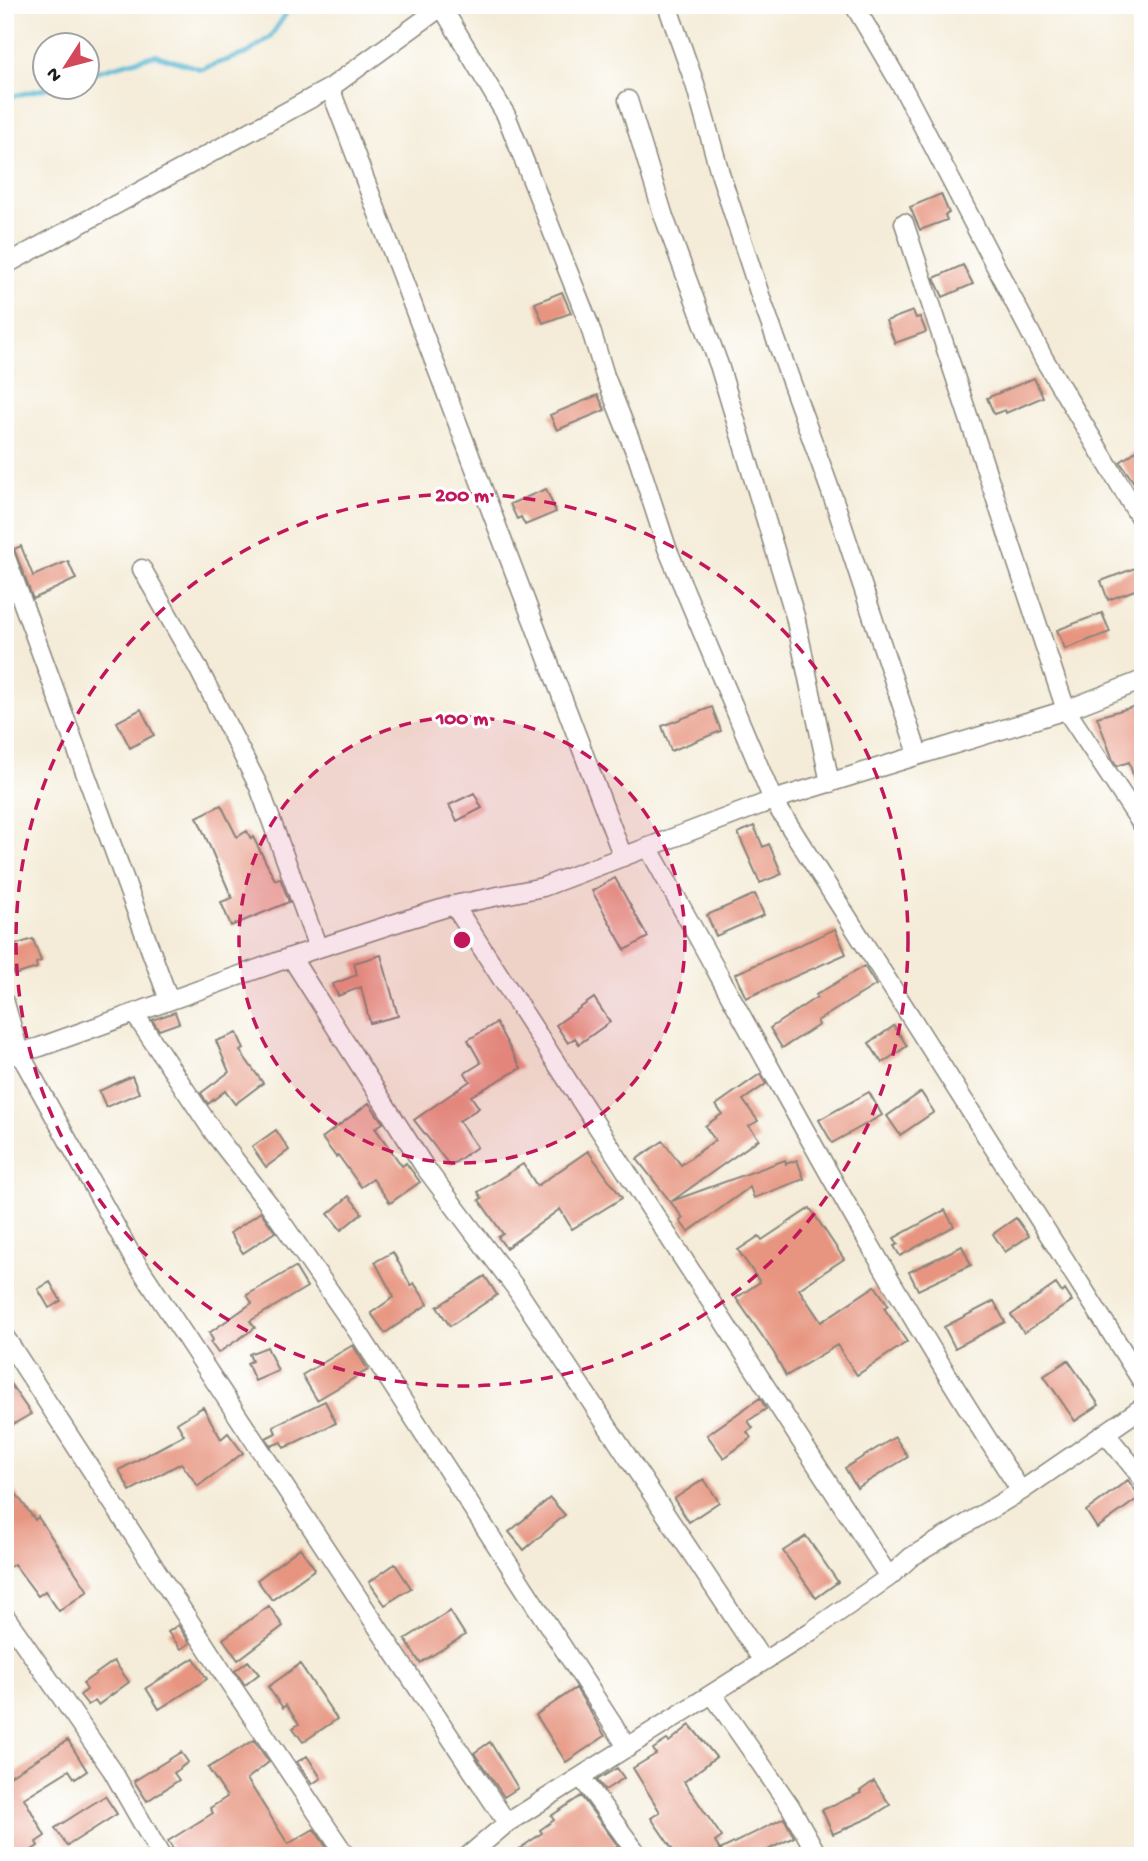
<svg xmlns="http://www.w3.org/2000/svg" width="1148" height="1861" viewBox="0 0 1148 1861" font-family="'Gochi Hand',sans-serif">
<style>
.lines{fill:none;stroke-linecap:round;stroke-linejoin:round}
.stream{stroke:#55b8d4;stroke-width:4.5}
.building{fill:#e79580}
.street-casing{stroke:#88847a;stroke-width:21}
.street{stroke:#fff;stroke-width:18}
.ring{fill:none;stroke:#c2185b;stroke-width:3.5;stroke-dasharray:12 9}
.centre{fill:#c2185b;stroke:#fff;stroke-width:3.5}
.ring-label{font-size:21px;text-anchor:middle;font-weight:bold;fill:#c2185b;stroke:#fff;stroke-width:6;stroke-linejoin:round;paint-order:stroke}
</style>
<rect width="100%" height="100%" fill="#fff"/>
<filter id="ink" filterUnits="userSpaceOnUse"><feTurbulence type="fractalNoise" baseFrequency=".0143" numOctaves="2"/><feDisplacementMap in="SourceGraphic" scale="14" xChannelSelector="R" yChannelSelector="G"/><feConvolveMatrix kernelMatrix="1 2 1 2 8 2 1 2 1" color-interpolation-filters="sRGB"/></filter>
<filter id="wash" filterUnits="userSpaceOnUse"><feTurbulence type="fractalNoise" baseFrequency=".00686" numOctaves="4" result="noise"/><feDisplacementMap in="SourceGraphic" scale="28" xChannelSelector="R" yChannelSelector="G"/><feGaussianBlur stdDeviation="1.57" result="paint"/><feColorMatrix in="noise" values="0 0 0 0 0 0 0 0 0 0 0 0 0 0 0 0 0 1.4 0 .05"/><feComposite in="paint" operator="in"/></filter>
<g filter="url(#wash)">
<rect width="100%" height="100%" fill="#f4ecd8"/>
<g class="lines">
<path class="stream" d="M88 74 155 55 201 69 248 53 270 37 292 5
M5 98 47 88"/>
</g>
<g id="blocks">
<path class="building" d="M941 194 949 213 945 215 947 220 920 230 910 207Z
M963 265 973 284 943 297 934 278Z
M562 292 571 313 543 323 535 303Z
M913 311 916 318 920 317 926 332 895 343 886 321Z
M1034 378 1043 397 1006 413 1005 410 994 414 987 398Z
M598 395 605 410 557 430 550 415Z
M1143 446V496L1120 462Z
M546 489 556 512 525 525 521 517 517 519 510 504Z
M21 546 33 576 68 561 76 579 33 599 14 549Z
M1143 565V587L1108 600 1101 581Z
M1102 613 1110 632 1065 649 1057 630Z
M1143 704V797L1140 798 1129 762 1117 766 1113 760 1097 717Z
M712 707 721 731 671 751 662 726Z
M141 709 154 735 130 748 117 722Z
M474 793 482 808 457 821 449 805Z
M221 805 237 837 247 831 251 839 253 837 275 880 280 878 289 902 231 926 221 902 232 898 197 817Z
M754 826 763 847 769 844 782 874 760 883 738 833Z
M615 878 648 937 625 950 592 891Z
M755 894 764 915 716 936 707 915Z
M835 929 846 954 746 998 735 974Z
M33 939 41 961 36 963 37 968 14 975 5 948Z
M381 955 398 1016 370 1023 361 987 338 996 333 984 357 975 354 963Z
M864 966 876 985 817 1021 819 1025 782 1048 770 1028 817 997 816 995Z
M594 998 610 1022 579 1044 575 1038 568 1043 556 1025Z
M175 1012 179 1023 159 1030 152 1020Z
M496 1023 521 1068 471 1096 479 1108 459 1121 477 1147 450 1166 414 1120 470 1081 465 1073 481 1063 468 1040Z
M894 1026 907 1046 882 1063 869 1043Z
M237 1033 244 1049 240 1051 263 1083 235 1104 225 1091 208 1104 201 1093 229 1072 216 1041Z
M760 1074 766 1084 743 1100 758 1121 749 1126 759 1139 672 1201 785 1160 786 1164 797 1160 804 1179 754 1198 750 1187 688 1232 680 1221 683 1218 637 1159 663 1141 681 1165 715 1140 705 1126 722 1114 716 1105Z
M132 1076 139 1093 106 1107 99 1091Z
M869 1092 882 1115 832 1143 819 1120Z
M921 1092 934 1112 900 1135 887 1116Z
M369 1103 383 1123 375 1128 402 1166 406 1163 420 1182 390 1203 373 1179 361 1187 338 1155 336 1157 322 1138Z
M276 1130 289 1150 266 1167 252 1147Z
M588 1151 622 1198 572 1229 560 1209 506 1248 498 1237 503 1234 479 1200 482 1198 478 1192 523 1164 537 1186Z
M349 1196 362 1213 341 1230 328 1214Z
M810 1208 844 1259 799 1289 821 1322 875 1286 888 1305 884 1308 907 1342 857 1375 837 1345 786 1376 774 1353 736 1298 760 1282 738 1250 759 1236 762 1240Z
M945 1210 954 1226 900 1256 894 1246 898 1244 894 1238Z
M261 1212 275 1232 243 1253 230 1233Z
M1016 1218 1029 1236 1005 1252 993 1234Z
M962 1246 971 1265 918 1290 909 1272Z
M393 1252 411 1286 414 1283 428 1304 385 1333 371 1313 394 1297 375 1262Z
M295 1267 307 1287 250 1321 255 1328 218 1353 210 1342 213 1340 209 1333 252 1303 247 1295Z
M485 1276 497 1295 450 1326 437 1307Z
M50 1282 61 1301 49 1308 38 1289Z
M1056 1284 1062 1293 1065 1290 1072 1301 1024 1333 1011 1315Z
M994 1301 1005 1322 955 1348 944 1327Z
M353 1345 368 1370 317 1400 302 1375Z
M267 1347 278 1371 255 1381 247 1363 252 1361 249 1354Z
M1068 1360 1099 1405 1075 1421 1044 1376Z
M5 1376 31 1414 5 1429Z
M760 1398 766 1409 748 1421 753 1428 747 1432 751 1438 724 1458 707 1435Z
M325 1401 336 1423 284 1448 281 1442 271 1446 266 1438 276 1433 273 1426Z
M203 1407 221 1439 228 1433 243 1453 198 1486 181 1463 130 1491 119 1470 184 1435 177 1423Z
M895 1437 908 1457 857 1488 845 1468Z
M5 1478 35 1520 38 1517 88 1591 59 1611 45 1591 38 1596 14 1564 5 1570Z
M704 1479 719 1502 689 1522 674 1499Z
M1128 1480 1140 1497 1097 1528 1086 1511Z
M550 1498 565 1515 524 1550 509 1532Z
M806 1536 838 1582 816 1598 783 1551Z
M300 1548 315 1569 272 1600 257 1580Z
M395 1564 411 1588 385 1605 369 1582Z
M269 1606 283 1626 238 1660 223 1639Z
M450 1611 465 1635 420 1663 405 1639Z
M178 1625 190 1643 181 1649 168 1632Z
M194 1658 207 1679 159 1709 146 1688Z
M114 1661 129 1682 98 1705 95 1701 88 1705 80 1695 87 1690 83 1683Z
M248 1661 259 1674 245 1685 235 1671Z
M300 1664 337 1719 303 1742 293 1728 299 1724 286 1705 283 1708 268 1687Z
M576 1688 605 1736 566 1762 536 1715Z
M690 1725 716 1757 684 1782 722 1837 715 1842 720 1850 784 1818 794 1837 756 1856H677L651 1818 660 1812 633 1768 656 1754 653 1749 667 1740 669 1742Z
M68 1740 87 1771 75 1779 69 1770 24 1798 45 1836 36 1842 38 1846 23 1856H5V1779Z
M254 1740 269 1762 247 1779 288 1844 314 1829 329 1851 322 1856H177L168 1841 213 1813 210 1808 227 1797 208 1768Z
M490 1742 518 1788 504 1797 474 1753Z
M181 1752 188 1762 174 1773 179 1780 147 1801 134 1781Z
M307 1756 321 1778 312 1784 297 1762Z
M617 1768 624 1778 605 1790 597 1780Z
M874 1781 890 1805 871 1817 833 1834 822 1810 861 1793 860 1791Z
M105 1796 117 1814 67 1846 55 1828Z
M581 1796 618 1846 604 1856H509L542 1833 540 1830 554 1820 551 1816Z"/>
</g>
</g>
<g filter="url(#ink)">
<use href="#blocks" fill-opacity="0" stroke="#88847a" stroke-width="2"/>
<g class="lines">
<defs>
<path id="street" d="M667 5 695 84 720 173 761 298 836 506 918 754
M854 5 905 92 1044 359 1143 523
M442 7 506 115 589 324 605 376 638 459 667 548 773 800 1143 1383
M330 88 623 857
M628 100 664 217 719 365 795 616 830 783
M904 223 1066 710 1143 826
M5 265 330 88 444 5
M5 555 169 1000
M142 569 197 666 259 787 318 948
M648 847C769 1064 884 1283 1021 1491
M454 905 889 1577
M291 957 424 1166 515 1287 763 1661
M5 1003 19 1052 132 1256 507 1823
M134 1013 214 1133 271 1207 358 1332 628 1748
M5 1057 40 1047 291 957 405 920 454 905 543 887 773 800 1066 710 1143 680
M5 1337 225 1676 346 1856
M1105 1433 1143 1479
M5 1616 112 1770 161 1856
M713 1695 790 1806 818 1856
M581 1777 639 1856
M468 1856 507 1823 810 1632 889 1577 911 1557 1021 1491 1143 1407"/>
</defs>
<use href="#street" class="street-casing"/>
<use href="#street" class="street"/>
</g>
</g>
<circle cx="462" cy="940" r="223" fill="#c2185b" fill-opacity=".12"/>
<g class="ring">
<circle cx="462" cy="940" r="223"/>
<circle cx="462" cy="940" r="446"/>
</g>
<circle cx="462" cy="940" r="10" class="centre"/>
<g class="ring-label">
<text x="462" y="501">200 m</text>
<text x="462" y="724">100 m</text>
</g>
<rect width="1148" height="1861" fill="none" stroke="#fff" stroke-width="28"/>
<g transform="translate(66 66) rotate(234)"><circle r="33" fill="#ffffff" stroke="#a4a4a4" stroke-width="2"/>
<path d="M0-5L12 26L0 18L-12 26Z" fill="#d1495b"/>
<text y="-10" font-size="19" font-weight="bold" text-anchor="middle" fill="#1c1c1c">N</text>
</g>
</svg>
